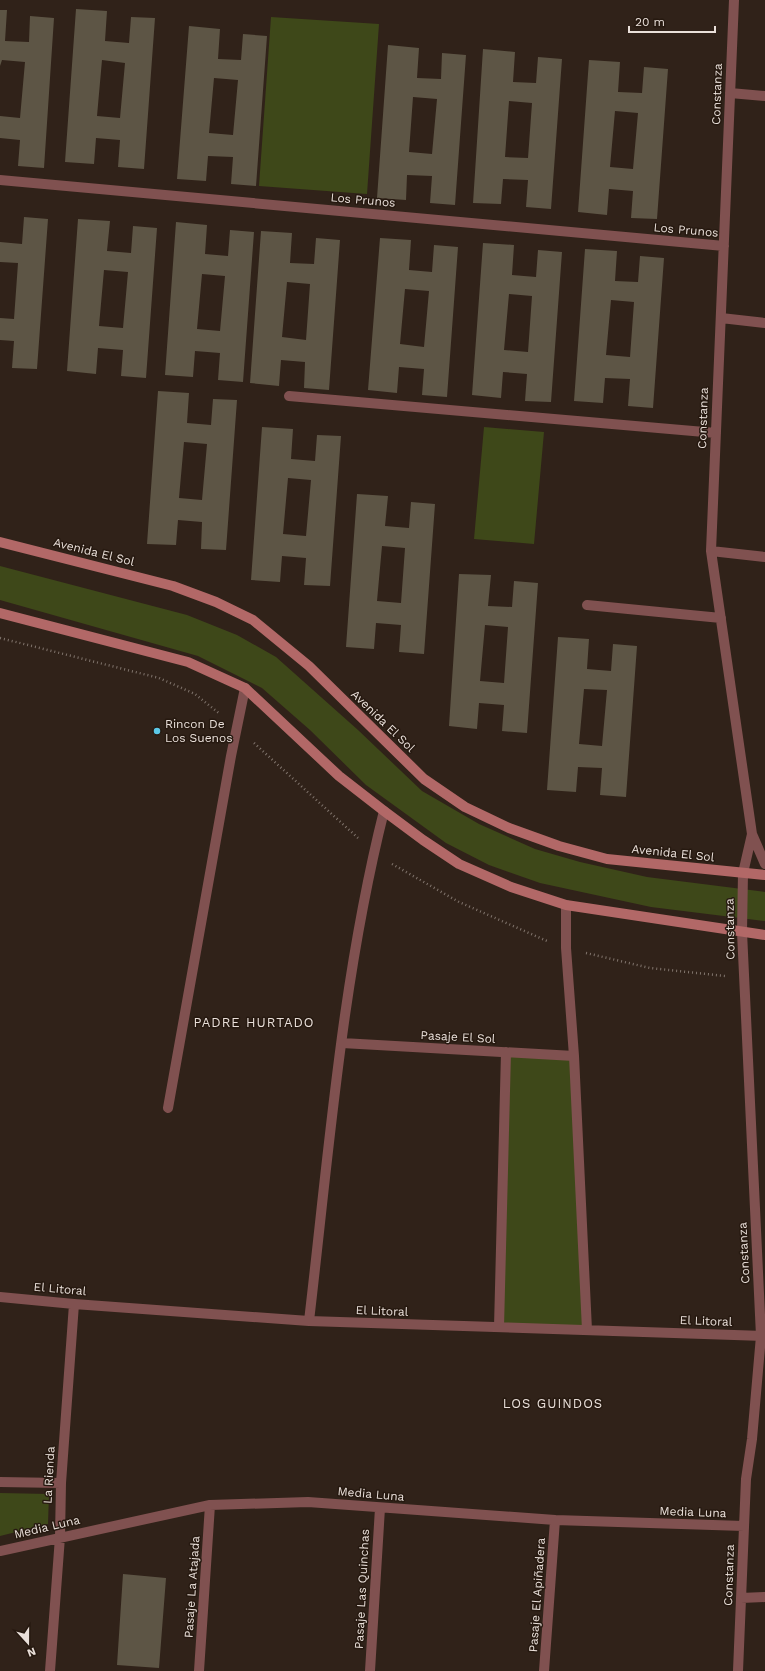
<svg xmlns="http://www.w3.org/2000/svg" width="765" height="1671" viewBox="0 0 765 1671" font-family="'Work Sans',sans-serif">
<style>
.green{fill:#3e4819}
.building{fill:#5d5545;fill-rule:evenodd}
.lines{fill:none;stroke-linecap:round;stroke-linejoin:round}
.path{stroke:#81756d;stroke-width:2.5;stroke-dasharray:1 3;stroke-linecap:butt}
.minor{stroke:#805150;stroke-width:10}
.secondary{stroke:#b26867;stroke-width:10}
.poi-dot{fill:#5bc8e7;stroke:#261910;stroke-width:1.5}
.labels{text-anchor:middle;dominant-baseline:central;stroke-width:3;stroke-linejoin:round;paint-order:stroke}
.street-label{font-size:12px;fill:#eae0da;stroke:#261910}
.poi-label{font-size:12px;fill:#eae0da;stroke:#261910;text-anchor:start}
.neighbourhood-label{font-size:13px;letter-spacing:1px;fill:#eae0da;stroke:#261910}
</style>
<rect width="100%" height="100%" fill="#302219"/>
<path class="green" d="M271 17 379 24 367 194 259 186Z
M484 427 544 432 534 544 474 539Z
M0 566 187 615 237 635 276 657 358 730 422 791 479 824 535 849 580 862 647 877 765 892V921L651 907 540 883 489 865 446 843 366 785 310 730 262 688 198 656 0 600Z
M506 1052 574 1056 587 1330 499 1327Z
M0 1493 49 1494 48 1524 0 1536Z"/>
<path class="building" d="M76 9 107 11 105 41 129 43 131 17 155 18 144 169 118 167 120 140 96 138 94 164 65 162ZM102 60 125 63 120 118 97 116Z
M0 10H7L5 41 29 42 30 16 54 18 44 168 18 166 20 140 0 138V116L20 118 25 62 2 60 0 66Z
M189 26 220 29 218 59 241 60 243 34 267 36 256 186 231 184 233 157 208 156 206 181 177 179ZM214 78 238 80 233 135 209 133Z
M388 45 419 48 417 78 441 79 442 53 466 55 455 205 430 203 432 176 407 175 406 200 377 198ZM413 97 437 99 432 154 409 152Z
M483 49 515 52 513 82 536 83 538 57 562 59 551 209 526 207 528 180 503 179 501 204 473 203ZM509 101 532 103 528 158 505 157Z
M589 60 620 62 618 92 642 93 644 67 668 69 657 219 631 218 633 191 609 189 607 215 578 212ZM615 111 638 113 633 169 610 167Z
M24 217 48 219 37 369 12 368 14 341 0 340V318L14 319 18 263 0 262V242L22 244Z
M78 219 110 221 107 251 131 253 133 226 157 228 146 378 121 376 123 350 98 348 96 374 67 371ZM104 270 128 272 123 328 99 326Z
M176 222 207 225 205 254 228 256 230 230 254 232 243 382 218 380 220 353 195 351 193 377 165 375ZM202 274 225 276 220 331 197 329Z
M261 231 292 233 290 263 314 264 316 238 340 240 329 390 304 388 305 362 281 360 279 386 250 383ZM287 282 310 284 306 340 282 337Z
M380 238 411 240 409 270 432 272 434 245 458 247 447 397 422 395 424 369 399 367 397 393 368 390ZM405 289 429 291 424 347 400 344Z
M483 243 514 245 512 275 536 277 538 250 562 252 551 402 525 401 527 374 503 372 501 398 472 395ZM509 294 532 296 528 352 504 350Z
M585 249 617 251 615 281 638 282 640 256 664 258 653 408 628 406 630 379 605 378 603 403 574 401ZM611 300 634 302 630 357 606 355Z
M158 391 189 393 187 423 211 425 213 399 237 400 226 550 201 549 202 522 178 520 176 545 147 544ZM184 442 207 444 202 500 179 498Z
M262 427 293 429 291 459 315 461 317 435 341 436 330 586 304 585 306 558 282 556 280 582 251 580ZM288 478 311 480 306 536 283 534Z
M357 494 388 496 385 526 409 528 411 502 435 504 424 654 399 652 401 625 376 623 374 649 346 647ZM382 546 405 548 401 603 377 601Z
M459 574 491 575 488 606 512 607 514 581 538 583 527 733 502 731 504 705 479 703 477 729 449 726ZM485 625 508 627 504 683 480 681Z
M558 637 589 639 587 669 611 671 613 644 637 646 626 797 600 795 602 768 578 767 576 792 547 790ZM584 689 607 690 602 746 579 744Z
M123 1574 166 1578 159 1668 117 1665Z"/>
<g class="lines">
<path class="path" d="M0 638 159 678 195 694 220 714
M254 743 358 838
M392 864 459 902 547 941
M586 953 650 968 725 976"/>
<path class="minor" d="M734 0 711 551 752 834 765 864
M730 93 765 96
M0 180 724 246
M721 318 765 323
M289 396 716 433
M711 551 765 557
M587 605 721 618
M566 905V948L574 1056 587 1330
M342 1043 574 1056
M168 1108 231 756 245 688
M0 1297 74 1304 309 1321 765 1336
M309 1321C329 1151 342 978 384 811
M499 1327 506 1052
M0 1482 61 1483
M0 1551 210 1505 308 1502 555 1520 744 1526
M741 1598 765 1597
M50 1671 60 1537 61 1483 74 1304
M199 1671 210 1505
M370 1671 380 1508
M544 1671 555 1520
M738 1671 746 1479 752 1439 761 1336 742 932 743 873 752 834"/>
<path class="secondary" d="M0 542 173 586 216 602 253 620 309 666 424 779 465 807 509 828 559 846 607 859 765 875
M0 613 188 662 245 688 339 776 384 811 423 840 459 864 511 887 566 905 765 935"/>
</g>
<circle class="poi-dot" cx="157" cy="731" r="4"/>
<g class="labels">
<g class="street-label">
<text transform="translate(717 94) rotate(-88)">Constanza</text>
<text transform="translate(363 200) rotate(5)">Los Prunos</text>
<text transform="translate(686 230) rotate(5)">Los Prunos</text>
<text transform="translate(703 418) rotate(-88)">Constanza</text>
<text transform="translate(94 552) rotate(14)">Avenida El Sol</text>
<text transform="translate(383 721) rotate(44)">Avenida El Sol</text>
<text transform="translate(673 853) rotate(6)">Avenida El Sol</text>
<text transform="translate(730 929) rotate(-91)">Constanza</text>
<text transform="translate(458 1037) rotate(3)">Pasaje El Sol</text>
<text transform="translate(744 1253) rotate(-93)">Constanza</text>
<text transform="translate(60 1289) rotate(5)">El Litoral</text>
<text transform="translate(382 1311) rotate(2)">El Litoral</text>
<text transform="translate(706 1321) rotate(2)">El Litoral</text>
<text transform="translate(49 1475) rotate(-87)">La Rienda</text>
<text transform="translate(371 1494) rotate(5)">Media Luna</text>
<text transform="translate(693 1512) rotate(2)">Media Luna</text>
<text transform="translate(47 1527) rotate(-13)">Media Luna</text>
<text transform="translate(729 1575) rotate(-88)">Constanza</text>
<text transform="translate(192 1587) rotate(-86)">Pasaje La Atajada</text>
<text transform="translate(362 1589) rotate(-87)">Pasaje Las Quinchas</text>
<text transform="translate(537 1595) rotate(-86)">Pasaje El Apiñadera</text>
</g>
<g class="poi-label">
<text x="165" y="724">Rincon De<tspan x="165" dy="14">Los Suenos</tspan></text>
</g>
<g class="neighbourhood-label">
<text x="254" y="1022">PADRE HURTADO</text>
<text x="553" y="1403">LOS GUINDOS</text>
</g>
</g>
<g transform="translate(28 1643) rotate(159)" stroke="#261910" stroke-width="3" paint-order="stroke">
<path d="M0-3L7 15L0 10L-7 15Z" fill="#eae0da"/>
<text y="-6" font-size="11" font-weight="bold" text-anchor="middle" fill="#eae0da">N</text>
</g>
<path d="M629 26v6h86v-6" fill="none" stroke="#eae0da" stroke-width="2"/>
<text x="635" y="26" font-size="12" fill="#eae0da" stroke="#261910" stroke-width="3" paint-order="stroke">20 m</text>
</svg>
